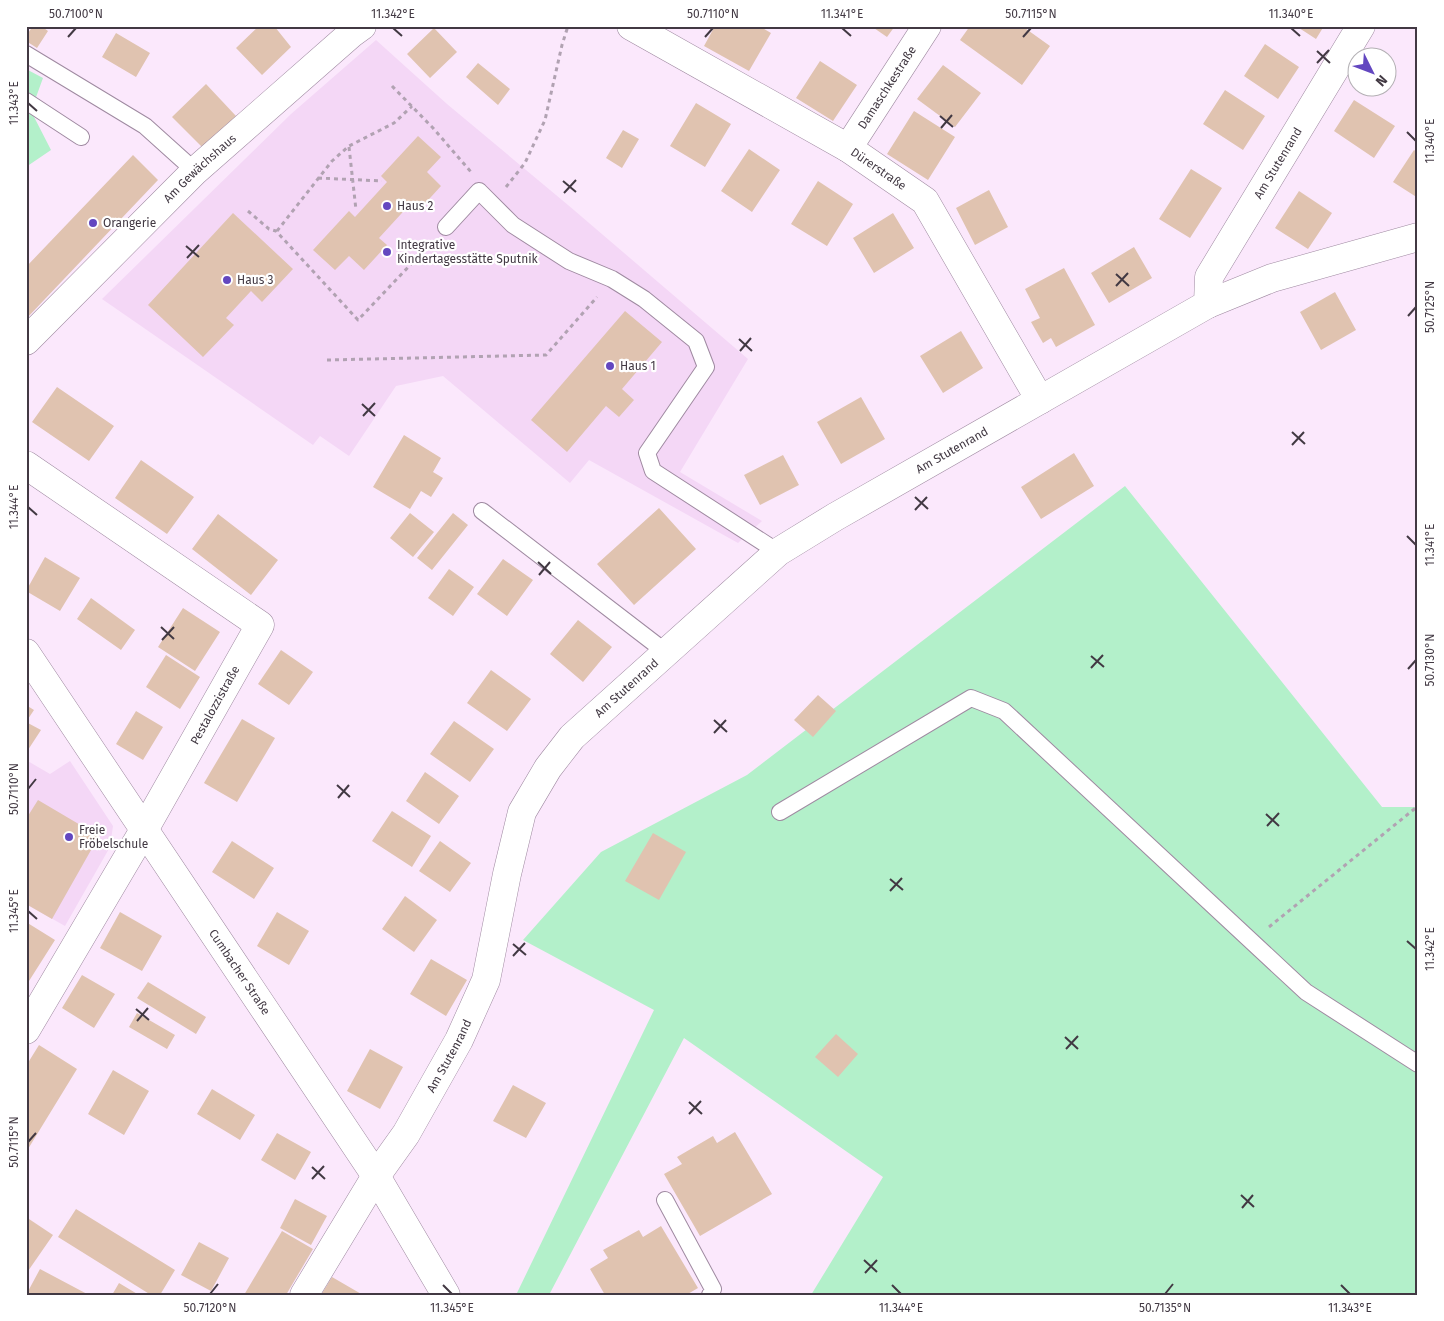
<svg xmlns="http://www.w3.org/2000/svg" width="1444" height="1321" viewBox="0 0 1444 1321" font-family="'Fira Sans',sans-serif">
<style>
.built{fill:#f4d7f6}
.green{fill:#b3f0ca}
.building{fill:#e0c3b0}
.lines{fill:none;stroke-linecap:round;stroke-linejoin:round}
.lane-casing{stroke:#9f8aa1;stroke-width:18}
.street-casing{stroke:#9f8aa1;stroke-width:29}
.secondary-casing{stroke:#9f8aa1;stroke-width:29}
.path{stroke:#b1a2b2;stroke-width:3;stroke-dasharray:4 4;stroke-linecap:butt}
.lane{stroke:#fff;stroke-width:16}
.street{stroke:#fff;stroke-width:28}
.secondary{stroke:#fff;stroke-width:28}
.ticks{fill:none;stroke:#423943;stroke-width:2}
.poi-dot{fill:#6347c0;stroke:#fff;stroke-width:2}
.labels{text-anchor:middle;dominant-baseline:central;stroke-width:4.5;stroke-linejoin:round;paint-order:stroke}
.street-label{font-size:12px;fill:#423943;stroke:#fff}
.poi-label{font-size:12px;fill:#423943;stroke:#fff;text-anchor:start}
.neatline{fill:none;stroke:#423943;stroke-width:2}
.ticks-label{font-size:12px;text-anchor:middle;fill:#423943}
</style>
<rect width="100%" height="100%" fill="#fbe8fc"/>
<path class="built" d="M376 40 447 104 568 205 748 359 680 472 762 521 738 543 589 460 570 483 443 376 396 386 349 456 320 436 313 445 102 299 291 114Z
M26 760 50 774 70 761 113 826 110 847 65 926 26 904Z"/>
<path class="green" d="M26 69 43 78 31 111 51 150 26 167Z
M1125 486 1382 807H1418V1295H811L883 1177 684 1038 549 1295H516L654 1010 523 940 601 852 747 775Z"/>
<path class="building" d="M33 26H41L48 31 37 48 26 41V36Z
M259 26 275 27 291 47 262 75 236 48Z
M715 26H759L771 33 749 71 704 46Z
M871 26H895L887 37Z
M970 26H1022L1050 46 1022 85 960 40Z
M1296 26H1324L1316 39Z
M434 28 457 52 430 78 407 54Z
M116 33 150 53 136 77 102 57Z
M1265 44 1299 67 1278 99 1244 76Z
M820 61 857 85 833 121 796 98Z
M478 63 510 89 498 105 466 77Z
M943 65 981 93 955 127 917 99Z
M206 84 236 116 203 148 172 117Z
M1225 90 1265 116 1243 150 1203 124Z
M1354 100 1395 126 1374 158 1334 131Z
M696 103 731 124 705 167 670 146Z
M914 111 955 137 928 180 887 154Z
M623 130 639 139 622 168 606 158Z
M418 136 441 157 427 172 441 186 420 209 412 202 379 238 387 245 364 270 349 256 335 270 313 250 349 211 355 217 387 182 381 176Z
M749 149 780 170 752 212 721 191Z
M1414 150 1418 153V198L1393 182Z
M133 155 158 180 26 319V267Z
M1191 169 1222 188 1190 238 1159 219Z
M818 181 853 204 827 246 791 224Z
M989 190 1008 227 975 245 956 208Z
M1299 191 1332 213 1308 249 1275 228Z
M233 213 293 269 262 302 251 291 226 318 234 325 203 357 148 305Z
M893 213 914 248 874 273 853 238Z
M1134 247 1152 278 1109 303 1091 273Z
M1064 268 1095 325 1056 347 1051 338 1043 343 1031 322 1040 318 1025 289Z
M1335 292 1356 330 1321 350 1300 312Z
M625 311 662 342 622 389 634 400 619 417 606 406 567 452 531 420Z
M961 331 983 368 943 393 920 356Z
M57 387 114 426 89 461 32 422Z
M861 397 885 439 841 464 817 422Z
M404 435 441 458 433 472 443 478 431 497 421 491 410 509 373 487Z
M1074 453 1094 486 1041 519 1021 487Z
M783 455 799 485 760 505 744 475Z
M141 460 194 497 167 534 115 498Z
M659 508 696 549 634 605 597 564Z
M410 513 434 532 413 557 390 538Z
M453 513 468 525 432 570 417 558Z
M218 514 278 560 251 595 192 549Z
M45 557 80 578 60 611 26 591Z
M503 559 533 580 507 616 477 594Z
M449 569 474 587 453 616 428 598Z
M91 598 135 630 121 650 77 619Z
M183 608 220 632 195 671 158 647Z
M578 620 612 647 583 682 550 654Z
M281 650 313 672 289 705 258 684Z
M166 655 200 677 180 709 146 687Z
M491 670 531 699 507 731 467 703Z
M818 695 836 711 813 737 794 720Z
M26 705 34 710 26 722 41 730 26 753Z
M136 711 163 727 143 760 116 744Z
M242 719 275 738 237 802 204 783Z
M454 721 494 749 470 782 430 754Z
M425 772 459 796 439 824 406 801Z
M38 800 99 836 52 919 26 904V819Z
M392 811 431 836 412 867 372 841Z
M653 833 686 852 659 900 625 881Z
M232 841 274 868 254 899 212 872Z
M440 841 471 863 450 892 419 871Z
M405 896 437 920 414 952 382 929Z
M120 912 162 936 142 971 100 948Z
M277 912 309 931 289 965 257 946Z
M26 922 55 940 29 981 26 979Z
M431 959 467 980 446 1016 410 994Z
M82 975 115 994 94 1028 62 1008Z
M148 982 206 1017 196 1034 137 998Z
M137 1013 175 1035 167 1049 129 1027Z
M836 1034 858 1054 838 1077 815 1057Z
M39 1045 77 1069 28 1149 26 1148V1066Z
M370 1049 403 1067 380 1109 347 1091Z
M113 1070 149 1091 124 1135 88 1114Z
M513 1085 546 1103 526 1138 493 1121Z
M212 1089 255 1115 240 1140 197 1114Z
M735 1132 772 1194 700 1236 664 1174 682 1164 677 1157 713 1136 717 1143Z
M277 1133 311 1152 295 1180 261 1160Z
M295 1199 327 1216 311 1245 280 1228Z
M76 1209 175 1270 160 1295H151L58 1237Z
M26 1217 53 1235 26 1274Z
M661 1226 698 1288 686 1295H605L590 1269 608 1258 603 1250 639 1230 643 1237Z
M282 1231 313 1249 286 1295H244Z
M199 1242 229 1258 211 1291 181 1275Z
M40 1269 89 1295H26Z
M332 1277 363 1295H321Z
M119 1283 139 1295H112Z"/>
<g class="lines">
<defs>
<path id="lane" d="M26 54 145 126 195 171
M26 101 81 137
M446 227 479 191 513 225 569 261 612 279 644 299 696 341 706 367 647 453 653 471 778 552
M482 511 667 653
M780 812 971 698 1004 711 1306 992 1418 1064
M665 1200 713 1289 710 1295"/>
<g id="street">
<path id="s1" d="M631 26 848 148 925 201 1040 400"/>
<path id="s2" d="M848 148 927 26"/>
<path d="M1208 304 1272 278 1418 237"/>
<path id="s3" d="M26 341 195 171 351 34 362 26"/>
<path d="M26 465 260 625 144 830 26 1030"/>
<path id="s4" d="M304 1295 376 1176 406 1134 459 1040 486 980 507 874 522 812 548 768 572 737 778 552 835 517 1208 304 1209 277 1361 26"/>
</g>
<g id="secondary">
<path id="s5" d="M26 653 376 1176 446 1295"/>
</g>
</defs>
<use href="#lane" class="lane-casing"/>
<use href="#street" class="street-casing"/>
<use href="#secondary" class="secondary-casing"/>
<path class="path" d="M392 86 433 128 471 172
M349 147 356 210
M318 178 382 181
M506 187 525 163 545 120 562 45 568 26
M248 211 269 229 276 231 358 320 432 242
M277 231 332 161 349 146 394 123 412 106
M327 360 546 355 597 297
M1269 927 1418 806"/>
<use href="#lane" class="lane"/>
<use href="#street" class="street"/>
<use href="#secondary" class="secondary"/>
</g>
<path class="ticks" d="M393 28 402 36M842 28 851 36M1291 28 1300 36M68 37 76 28M705 37 713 28M1023 37 1031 28M1317 51 1330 63M1317 63 1329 50M28 103 37 111M940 116 953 127M941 128 952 115M1407 132 1416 141M563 181 576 192M564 193 576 180M186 246 199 257M187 258 199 245M1116 274 1129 286M1116 286 1128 273M1408 316 1416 307M739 339 752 351M740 351 751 338M362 404 375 416M363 416 375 403M1292 432 1305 444M1292 445 1304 432M915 497 928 509M28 507 37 515M915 510 927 497M1407 536 1416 545M538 562 551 574M539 575 550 562M161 627 174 639M162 640 174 627M1091 656 1104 667M1091 668 1103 655M1408 669 1416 660M714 720 727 732M714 733 726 720M337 785 350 797M28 789 36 779M338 798 349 785M1266 814 1279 826M1267 826 1279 813M890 879 903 890M890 891 902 878M28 911 37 919M1407 941 1416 949M513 944 526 955M513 956 525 943M136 1009 149 1020M137 1021 148 1008M1065 1037 1078 1049M1066 1049 1078 1036M689 1102 702 1114M689 1114 701 1101M28 1142 36 1133M312 1167 325 1179M312 1179 324 1166M1241 1195 1254 1207M1242 1208 1253 1195M864 1260 877 1272M865 1273 877 1260M443 1285 452 1294M892 1285 901 1294M1341 1285 1350 1294M210 1294 218 1284M1165 1294 1173 1284"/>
<g class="poi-dot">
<circle cx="387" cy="206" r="5"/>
<circle cx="93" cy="223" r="5"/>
<circle cx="387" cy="252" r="5"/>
<circle cx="227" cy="280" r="5"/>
<circle cx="610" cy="366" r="5"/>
<circle cx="69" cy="837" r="5"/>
</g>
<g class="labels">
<g class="street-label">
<text stroke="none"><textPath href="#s2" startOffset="72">Damaschkestraße</textPath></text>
<text stroke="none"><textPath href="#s4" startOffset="1560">Am Stutenrand</textPath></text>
<text stroke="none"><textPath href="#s3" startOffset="245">Am Gewächshaus</textPath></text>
<text stroke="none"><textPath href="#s1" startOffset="286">Dürerstraße</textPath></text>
<text stroke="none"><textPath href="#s4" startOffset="1105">Am Stutenrand</textPath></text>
<text stroke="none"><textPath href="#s4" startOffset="700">Am Stutenrand</textPath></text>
<text transform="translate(215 705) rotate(-61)">Pestalozzistraße</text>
<text stroke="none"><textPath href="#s5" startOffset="384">Cumbacher Straße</textPath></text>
<text stroke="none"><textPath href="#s4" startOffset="280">Am Stutenrand</textPath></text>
</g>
<g class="poi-label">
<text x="397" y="206">Haus 2</text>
<text x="103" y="223">Orangerie</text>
<text x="397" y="245">Integrative<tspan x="397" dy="14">Kindertagesstätte Sputnik</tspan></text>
<text x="237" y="280">Haus 3</text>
<text x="620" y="366">Haus 1</text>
<text x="79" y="830">Freie<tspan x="79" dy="14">Fröbelschule</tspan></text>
</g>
</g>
<rect width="1444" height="1321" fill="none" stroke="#ffffff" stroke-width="55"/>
<g transform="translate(1372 72) rotate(132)"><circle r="24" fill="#ffffff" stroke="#b3b0b4"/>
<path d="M0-4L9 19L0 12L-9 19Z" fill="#6347c0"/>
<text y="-8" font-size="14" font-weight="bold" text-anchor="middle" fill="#423943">N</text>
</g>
<rect x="28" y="28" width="1388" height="1266" class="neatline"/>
<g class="ticks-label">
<text x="76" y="18">50.7100°N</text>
<text x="393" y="18">11.342°E</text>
<text x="713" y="18">50.7110°N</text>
<text x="842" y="18">11.341°E</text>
<text x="1031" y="18">50.7115°N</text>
<text x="1291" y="18">11.340°E</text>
<text transform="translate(14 103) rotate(-90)" y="4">11.343°E</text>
<text transform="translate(1430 141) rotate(-90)" y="4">11.340°E</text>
<text transform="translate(1430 307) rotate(-90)" y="4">50.7125°N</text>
<text transform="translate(14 507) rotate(-90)" y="4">11.344°E</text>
<text transform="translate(1430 545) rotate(-90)" y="4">11.341°E</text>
<text transform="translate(1430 660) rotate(-90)" y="4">50.7130°N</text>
<text transform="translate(14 789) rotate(-90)" y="4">50.7110°N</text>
<text transform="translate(14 911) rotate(-90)" y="4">11.345°E</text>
<text transform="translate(1430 949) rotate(-90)" y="4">11.342°E</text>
<text transform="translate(14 1142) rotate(-90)" y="4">50.7115°N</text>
<text x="210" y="1312">50.7120°N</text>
<text x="452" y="1312">11.345°E</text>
<text x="901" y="1312">11.344°E</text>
<text x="1165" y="1312">50.7135°N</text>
<text x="1350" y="1312">11.343°E</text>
</g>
</svg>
